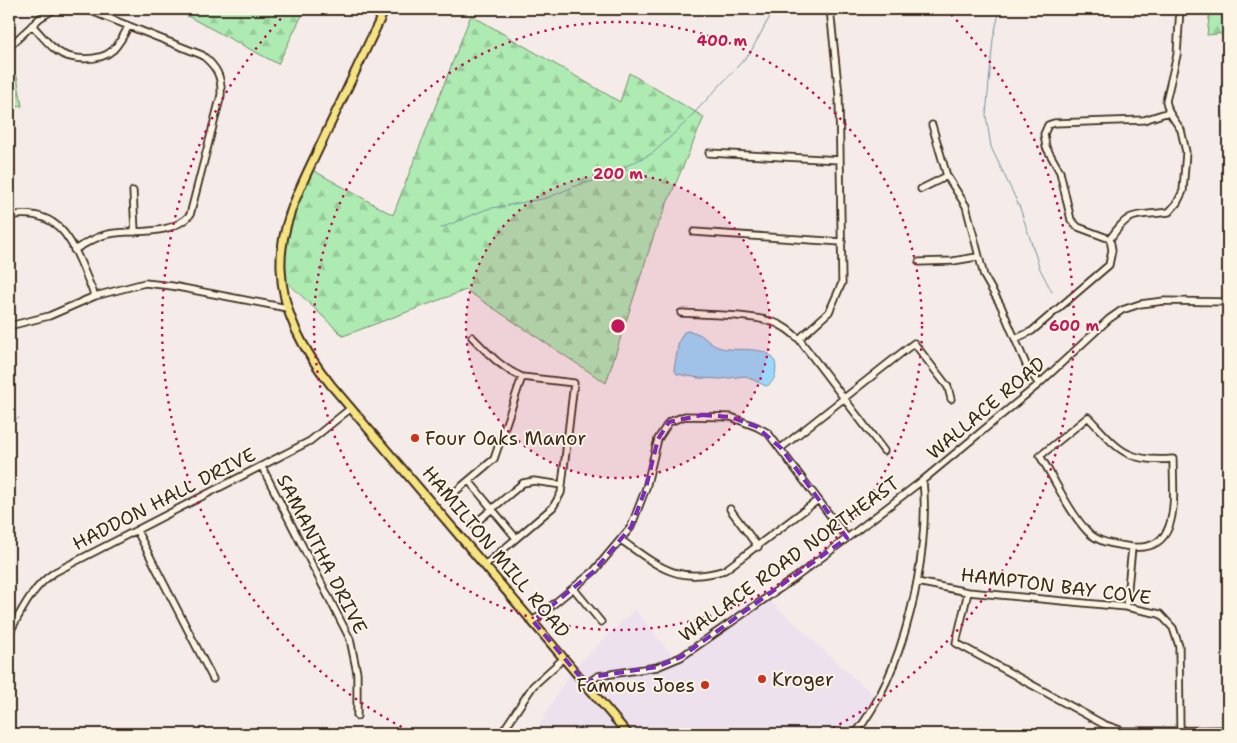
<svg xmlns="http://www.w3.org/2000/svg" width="1237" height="743" viewBox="0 0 1237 743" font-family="'Shantell Sans',sans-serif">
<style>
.built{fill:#ede1ee}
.forest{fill:url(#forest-firs);stroke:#748a68}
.water{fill:#9bd9fc;stroke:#7593a3}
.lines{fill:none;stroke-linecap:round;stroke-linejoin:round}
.stream{stroke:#7593a3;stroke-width:1}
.minor-casing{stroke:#3b2a1e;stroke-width:9}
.major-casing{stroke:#3b2a1e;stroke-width:11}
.minor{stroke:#fcf5e5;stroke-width:5.5}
.major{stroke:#f6e381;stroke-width:7}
.marked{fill:none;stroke:#7b2cbf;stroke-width:4;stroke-dasharray:10 6;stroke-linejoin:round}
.ring{fill:none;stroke:#c2185b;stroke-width:2.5;stroke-dasharray:2.5 5}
.poi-dot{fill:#c8321e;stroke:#fcf5e5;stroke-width:2}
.labels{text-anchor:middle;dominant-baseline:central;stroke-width:4;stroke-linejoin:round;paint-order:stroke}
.street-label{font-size:19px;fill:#3b2a1e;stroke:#fcf5e5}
.poi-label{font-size:19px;fill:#3b2a1e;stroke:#fcf5e5;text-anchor:start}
.centre{fill:#c2185b;stroke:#fcf5e5;stroke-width:2.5}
.ring-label{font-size:15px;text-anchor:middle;font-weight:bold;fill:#c2185b;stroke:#fcf5e5;stroke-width:4;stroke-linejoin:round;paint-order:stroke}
</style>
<defs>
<pattern id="forest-firs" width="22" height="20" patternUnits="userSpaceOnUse" patternTransform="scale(1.25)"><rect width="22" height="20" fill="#adebb2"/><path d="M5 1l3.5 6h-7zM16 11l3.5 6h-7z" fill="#96ca99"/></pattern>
</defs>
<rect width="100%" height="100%" fill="#f5ece9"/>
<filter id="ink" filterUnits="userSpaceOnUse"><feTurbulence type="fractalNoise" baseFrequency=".02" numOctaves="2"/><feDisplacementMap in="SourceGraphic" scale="10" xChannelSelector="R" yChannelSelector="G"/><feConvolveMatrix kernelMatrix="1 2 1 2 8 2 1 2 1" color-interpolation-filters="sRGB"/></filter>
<g filter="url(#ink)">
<path class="built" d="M767 598 874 696 850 734H534L570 672 635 609 675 659Z"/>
<path class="forest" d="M174 9H305L278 64Z
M1210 9H1228V33L1207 35Z
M471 15 620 102 629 73 704 117 655 232 606 383 466 290 343 336 278 273 285 212 309 168 393 215Z
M17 76 22 106 9 108V78Z"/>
<path class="water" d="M688 331C705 333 705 342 718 347 734 354 783 339 775 375 774 380 770 385 766 386L745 376 721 379 699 378 677 374 674 369 679 341 684 332Z"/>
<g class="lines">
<path class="stream" d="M1000 9 993 39 986 115 991 147 1020 208 1040 269 1052 292
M1223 120 1221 86 1226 71 1228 49
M441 228 487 209 547 198 578 185 610 177 624 167 653 153 684 124 750 53 774 9
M9 422 19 418"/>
<defs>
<path id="minor" d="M32 25C40 34 48 44 57 51 71 61 100 62 113 50 120 43 124 35 128 27
M9 47 40 18 55 9
M932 125 947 176 966 206 984 276 1001 306 1028 369 1039 384
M709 153 840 160
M921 189 947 176
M133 191 135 232
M9 216C67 205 75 253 95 296
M694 232 842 242
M1110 239 1078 227 1071 220 1060 172 1046 147 1044 134 1048 125 1054 123 1144 120 1169 112
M74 250C85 244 96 236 109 234 136 229 169 237 190 215L221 95C222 77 217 67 202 55L86 9
M919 262 953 261 977 257
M681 313C709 315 747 314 773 322 783 325 791 332 799 339L884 451
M9 326 49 316 95 296 145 283 172 286 287 308
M472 337C488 353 501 368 522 377L574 383 562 485 561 493 553 507 485 565
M799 339 829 312 842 283 839 95 830 9
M1015 339 1032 331 1109 265 1112 250 1110 239C1131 208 1136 217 1169 212L1177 203 1183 191 1186 152 1181 130 1169 112 1166 101 1177 55 1180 9
M1088 417C1118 449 1126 463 1173 459 1173 497 1183 557 1125 546 1112 544 1097 542 1087 531 1068 510 1055 480 1040 456Z
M781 448 914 343 948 387 951 399
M262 467 350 639 357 673V716
M469 481 516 538
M449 497 494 459 522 377
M730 509 758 547
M473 525 523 483 534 481 562 485
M137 531 213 679
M621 540C658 566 677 585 725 570L818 500
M917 582 968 592 1126 607 1160 614 1173 628 1179 646 1180 730
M574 589 601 622
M968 592 956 643 1103 724 1123 731 1228 730
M1126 607 1132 548
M533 621 594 571 631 527 646 488 658 439 669 422 685 416 731 417 757 427 768 433 847 538
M9 634C21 611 32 587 55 572L310 441 351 408
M586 684 598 676 657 667 681 657 795 578 923 480 1039 384 1109 319 1122 310 1140 304 1164 301 1228 302
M501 734 533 686 564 658
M855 734C903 674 931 557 923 480"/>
<path id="major" d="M385 9C366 49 347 89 328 129 309 171 279 220 281 268 282 313 304 351 331 385L628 734"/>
</defs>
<use href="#minor" class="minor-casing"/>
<use href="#major" class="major-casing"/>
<use href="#minor" class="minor"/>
<use href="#major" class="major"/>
</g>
</g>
<path class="marked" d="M702 415 731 417 757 427 781 448 847 538 681 657 657 667 598 676 586 684 533 621 594 571 631 527 646 488 658 439 669 422Z"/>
<circle cx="618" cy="326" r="152" fill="#c2185b" fill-opacity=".12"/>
<g class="ring">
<circle cx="618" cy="326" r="152"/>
<circle cx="618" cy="326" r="304"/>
<path d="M415 734A456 456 0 0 1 290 9M946 9A456 456 0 0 1 821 734"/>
</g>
<g class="poi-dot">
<circle cx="415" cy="438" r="5"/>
<circle cx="762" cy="679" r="5"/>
<circle cx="705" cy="685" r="5"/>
</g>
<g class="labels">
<g class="street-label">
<text transform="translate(986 408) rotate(-40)">WALLACE ROAD</text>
<text transform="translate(164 499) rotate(-27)">HADDON HALL DRIVE</text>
<text transform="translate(496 552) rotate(50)">HAMILTON MILL ROAD</text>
<text transform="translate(322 554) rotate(63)">SAMANTHA DRIVE</text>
<text transform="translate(789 559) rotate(-36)">WALLACE ROAD NORTHEAST</text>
<text transform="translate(1056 586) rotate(7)">HAMPTON BAY COVE</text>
</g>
<g class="poi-label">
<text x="425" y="438">Four Oaks Manor</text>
<text x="772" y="679">Kroger</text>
<text x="695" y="685" text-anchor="end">Famous Joes</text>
</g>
</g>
<circle cx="618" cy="326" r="8" class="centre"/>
<g class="ring-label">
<text x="722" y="46">400 m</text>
<text x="618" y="179">200 m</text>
<text x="1074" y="331">600 m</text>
</g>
<rect width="1237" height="743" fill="none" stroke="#fcf5e5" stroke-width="30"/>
<rect x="15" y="15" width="1207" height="713" fill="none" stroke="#3b2a1e" stroke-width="2" filter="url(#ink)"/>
</svg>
